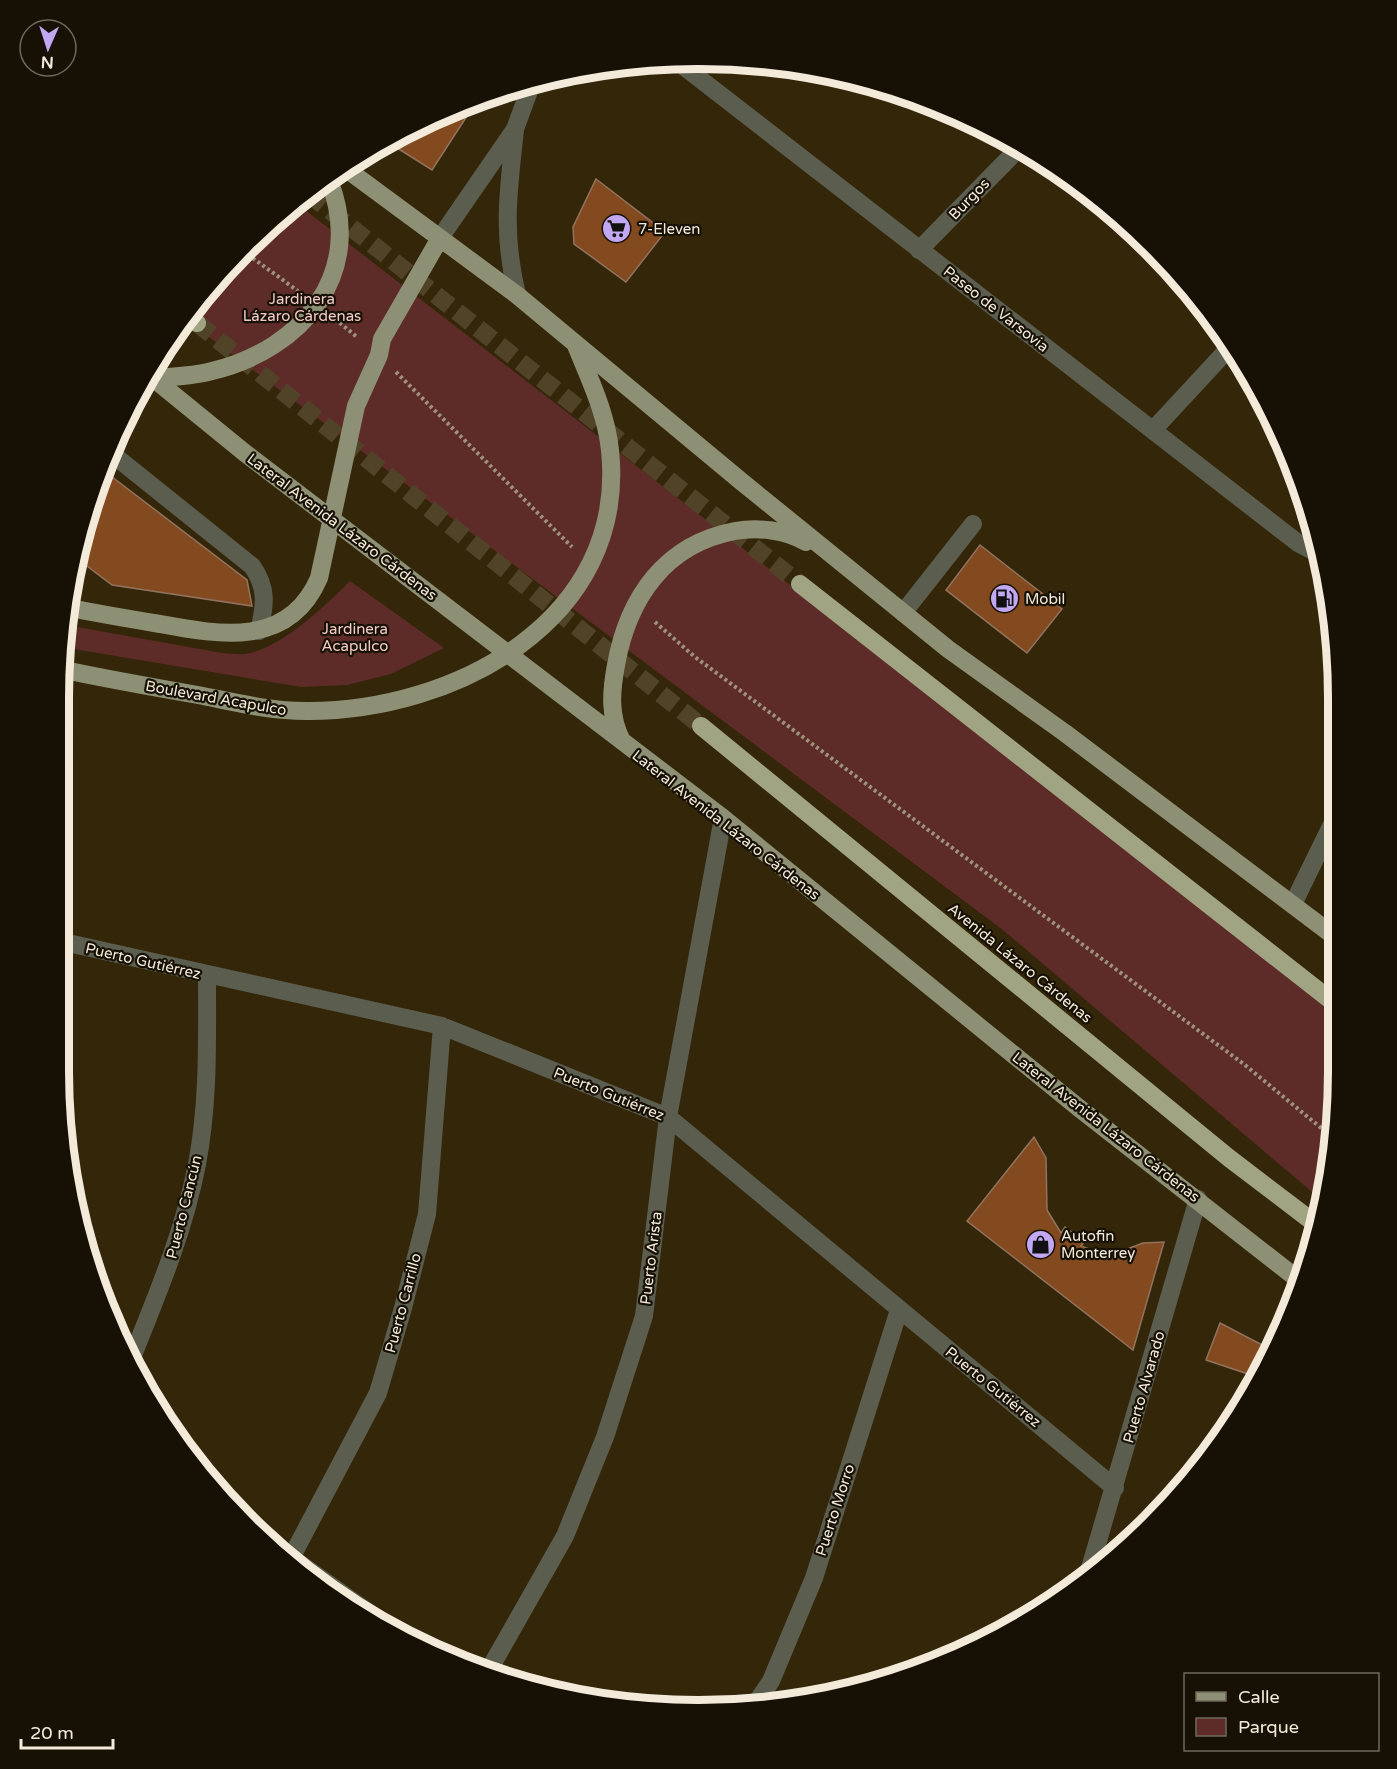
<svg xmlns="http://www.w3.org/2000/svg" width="1397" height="1769" viewBox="0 0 1397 1769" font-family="'Varela Round',sans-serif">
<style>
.green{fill:#5e2c28}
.building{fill:#834a1f;stroke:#917360;stroke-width:1.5}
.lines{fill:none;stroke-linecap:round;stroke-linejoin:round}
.highway-tunnel{stroke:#514328;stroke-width:18;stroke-dasharray:18 9;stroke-linecap:butt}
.path{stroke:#9d927c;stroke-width:4;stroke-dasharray:3 3;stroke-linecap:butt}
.minor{stroke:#5b5d4f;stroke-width:18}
.major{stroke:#8d9074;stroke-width:18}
.highway{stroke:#a1a482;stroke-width:18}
.labels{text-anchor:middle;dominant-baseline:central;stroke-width:4.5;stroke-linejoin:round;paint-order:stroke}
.street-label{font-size:15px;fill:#f3eada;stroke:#171105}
.poi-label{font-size:15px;fill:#f3eada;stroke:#171105;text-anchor:start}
.park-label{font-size:15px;fill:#f5cac5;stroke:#171105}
.rim{fill:none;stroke:#f3eada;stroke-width:8}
</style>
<rect width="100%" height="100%" fill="#342609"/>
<path class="green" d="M296 203 1084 812 1338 1017V1071L1324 1202 1003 930 186 320C217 277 252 235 296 203Z
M350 581 444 648 391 674 347 685 301 687 62 647 66 625 222 653C229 653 238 655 245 654 281 649 326 605 350 581Z"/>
<path class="building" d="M478 99 432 170 386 141Z
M596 179 665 232 626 282 574 244 573 227Z
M103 470 247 580 252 606 112 585 79 560 93 492Z
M980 545 1062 609 1027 653 946 590Z
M1034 1137 1046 1158 1047 1210 1061 1233 1065 1227 1084 1242 1081 1246 1100 1253 1122 1251 1143 1243 1164 1242 1133 1350 967 1221Z
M1220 1323 1272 1350 1257 1377 1206 1360Z"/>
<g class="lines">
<path class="highway-tunnel" d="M309 194 800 584
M197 323 701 726"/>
<path class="path" d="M243 251 298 291
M335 319 357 337
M396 372 572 547
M655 622 695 657 1245 1065 1332 1137"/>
<path class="minor" d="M678 62 1298 543 1317 553
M515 130C508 194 502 232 517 295
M440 238 515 129 532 83
M919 250 1019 148
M1153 430 1230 347
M111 453 252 566C268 588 265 606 259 631
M903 613 973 524
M1293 904 1338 812
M59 941 442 1026 668 1117 1115 1488
M131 1360C157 1295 184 1232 197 1164 209 1102 207 1038 207 975
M291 1558 378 1393 403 1308 427 1214 442 1026
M292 1558 396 1632
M1088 1575 1198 1199
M489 1670 565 1536 605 1437 644 1316 668 1117 723 818
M756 1703 771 1681 814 1578 899 1310"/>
<path class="major" d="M345 168 517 295 742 482 948 649 1065 733 1338 939
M148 374 245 453 723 818 1079 1108 1300 1281
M153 378C173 377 193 376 212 371 303 349 366 273 329 180
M70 608C100 614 130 619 160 624 220 635 289 648 319 578L356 406 379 355 382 339 440 238
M60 669C106 679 152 687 198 695 234 702 269 711 306 711 453 712 628 621 610 450 606 412 589 378 575 343
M622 741C609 716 611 692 616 665 628 598 665 544 735 531 758 527 786 530 806 542"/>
<path class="highway" d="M188 317 197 323
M800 584 1338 1006
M701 726 1229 1158 1317 1225"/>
</g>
<defs>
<symbol id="supermarket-disc" viewBox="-11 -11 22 22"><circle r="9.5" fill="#c2a8f2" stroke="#171105"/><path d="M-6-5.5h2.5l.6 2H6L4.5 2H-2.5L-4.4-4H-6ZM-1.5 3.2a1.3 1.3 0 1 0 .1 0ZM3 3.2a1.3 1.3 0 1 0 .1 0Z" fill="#111"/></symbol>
<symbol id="fuel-disc" viewBox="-11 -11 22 22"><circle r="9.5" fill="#c2a8f2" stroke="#171105"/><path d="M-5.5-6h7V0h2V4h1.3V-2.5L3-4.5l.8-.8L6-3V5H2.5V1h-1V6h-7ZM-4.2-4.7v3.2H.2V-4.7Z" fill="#111"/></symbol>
<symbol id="shop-disc" viewBox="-11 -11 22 22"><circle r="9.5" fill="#c2a8f2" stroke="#171105"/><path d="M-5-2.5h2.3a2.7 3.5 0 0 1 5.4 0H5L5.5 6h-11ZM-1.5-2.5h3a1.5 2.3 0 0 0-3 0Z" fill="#111"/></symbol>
</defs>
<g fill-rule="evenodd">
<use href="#supermarket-disc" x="600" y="212" width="33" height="33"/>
<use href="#fuel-disc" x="988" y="582" width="33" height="33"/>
<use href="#shop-disc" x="1024" y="1228" width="33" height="33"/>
</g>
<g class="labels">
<g class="street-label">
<text transform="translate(969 199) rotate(-46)">Burgos</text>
<text transform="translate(996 309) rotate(38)">Paseo de Varsovia</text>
<text transform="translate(342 527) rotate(37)">Lateral Avenida Lázaro Cárdenas</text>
<text transform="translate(216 698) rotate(10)">Boulevard Acapulco</text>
<text transform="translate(726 825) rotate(38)">Lateral Avenida Lázaro Cárdenas</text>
<text transform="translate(143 961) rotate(13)">Puerto Gutiérrez</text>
<text transform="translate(1020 963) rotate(39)">Avenida Lázaro Cárdenas</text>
<text transform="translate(609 1094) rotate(22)">Puerto Gutiérrez</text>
<text transform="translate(1106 1127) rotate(38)">Lateral Avenida Lázaro Cárdenas</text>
<text transform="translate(184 1207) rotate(-76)">Puerto Cancún</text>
<text transform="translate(651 1258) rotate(-83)">Puerto Arista</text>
<text transform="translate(403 1303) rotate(-75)">Puerto Carrillo</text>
<text transform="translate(993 1387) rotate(39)">Puerto Gutiérrez</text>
<text transform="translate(1144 1387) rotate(-74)">Puerto Alvarado</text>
<text transform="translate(835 1510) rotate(-72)">Puerto Morro</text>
</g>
<g class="poi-label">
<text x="638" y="229">7-Eleven</text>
<text x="1025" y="599">Mobil</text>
<text x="1061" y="1236">Autofin<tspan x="1061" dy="17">Monterrey</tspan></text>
</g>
<g class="park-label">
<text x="302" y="299">Jardinera<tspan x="302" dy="17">Lázaro Cárdenas</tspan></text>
<text x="355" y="629">Jardinera<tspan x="355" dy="17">Acapulco</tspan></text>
</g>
</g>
<path d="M0 0H1397V1769H0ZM698 69H699A629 629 0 0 1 1328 698V1071A629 629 0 0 1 699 1700H698A629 629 0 0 1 69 1071V698A629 629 0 0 1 698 69Z" fill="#171105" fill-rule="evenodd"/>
<path class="rim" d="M698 69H699A629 629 0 0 1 1328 698V1071A629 629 0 0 1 699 1700H698A629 629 0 0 1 69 1071V698A629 629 0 0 1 698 69Z"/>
<rect x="1184" y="1673" width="195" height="78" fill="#171105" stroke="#6f685a" stroke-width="1.5"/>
<rect x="1196" y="1692" width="30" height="9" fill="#8d9074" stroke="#6f685a" stroke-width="1.5"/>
<text x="1238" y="1703" font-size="18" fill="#f3eada">Calle</text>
<rect x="1196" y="1718" width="30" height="18" fill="#5e2c28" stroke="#6f685a" stroke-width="1.5"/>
<text x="1238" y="1733" font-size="18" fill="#f3eada">Parque</text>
<g transform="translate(48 48) rotate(183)"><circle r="28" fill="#171105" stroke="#6f685a" stroke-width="1.5"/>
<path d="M0-4.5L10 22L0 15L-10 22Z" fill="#c2a8f2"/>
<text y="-9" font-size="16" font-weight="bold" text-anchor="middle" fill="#f3eada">N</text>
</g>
<path d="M21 1739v9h92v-9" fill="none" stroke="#f3eada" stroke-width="3"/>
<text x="30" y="1739" font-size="18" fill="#f3eada" stroke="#171105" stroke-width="4.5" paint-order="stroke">20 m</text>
</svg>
